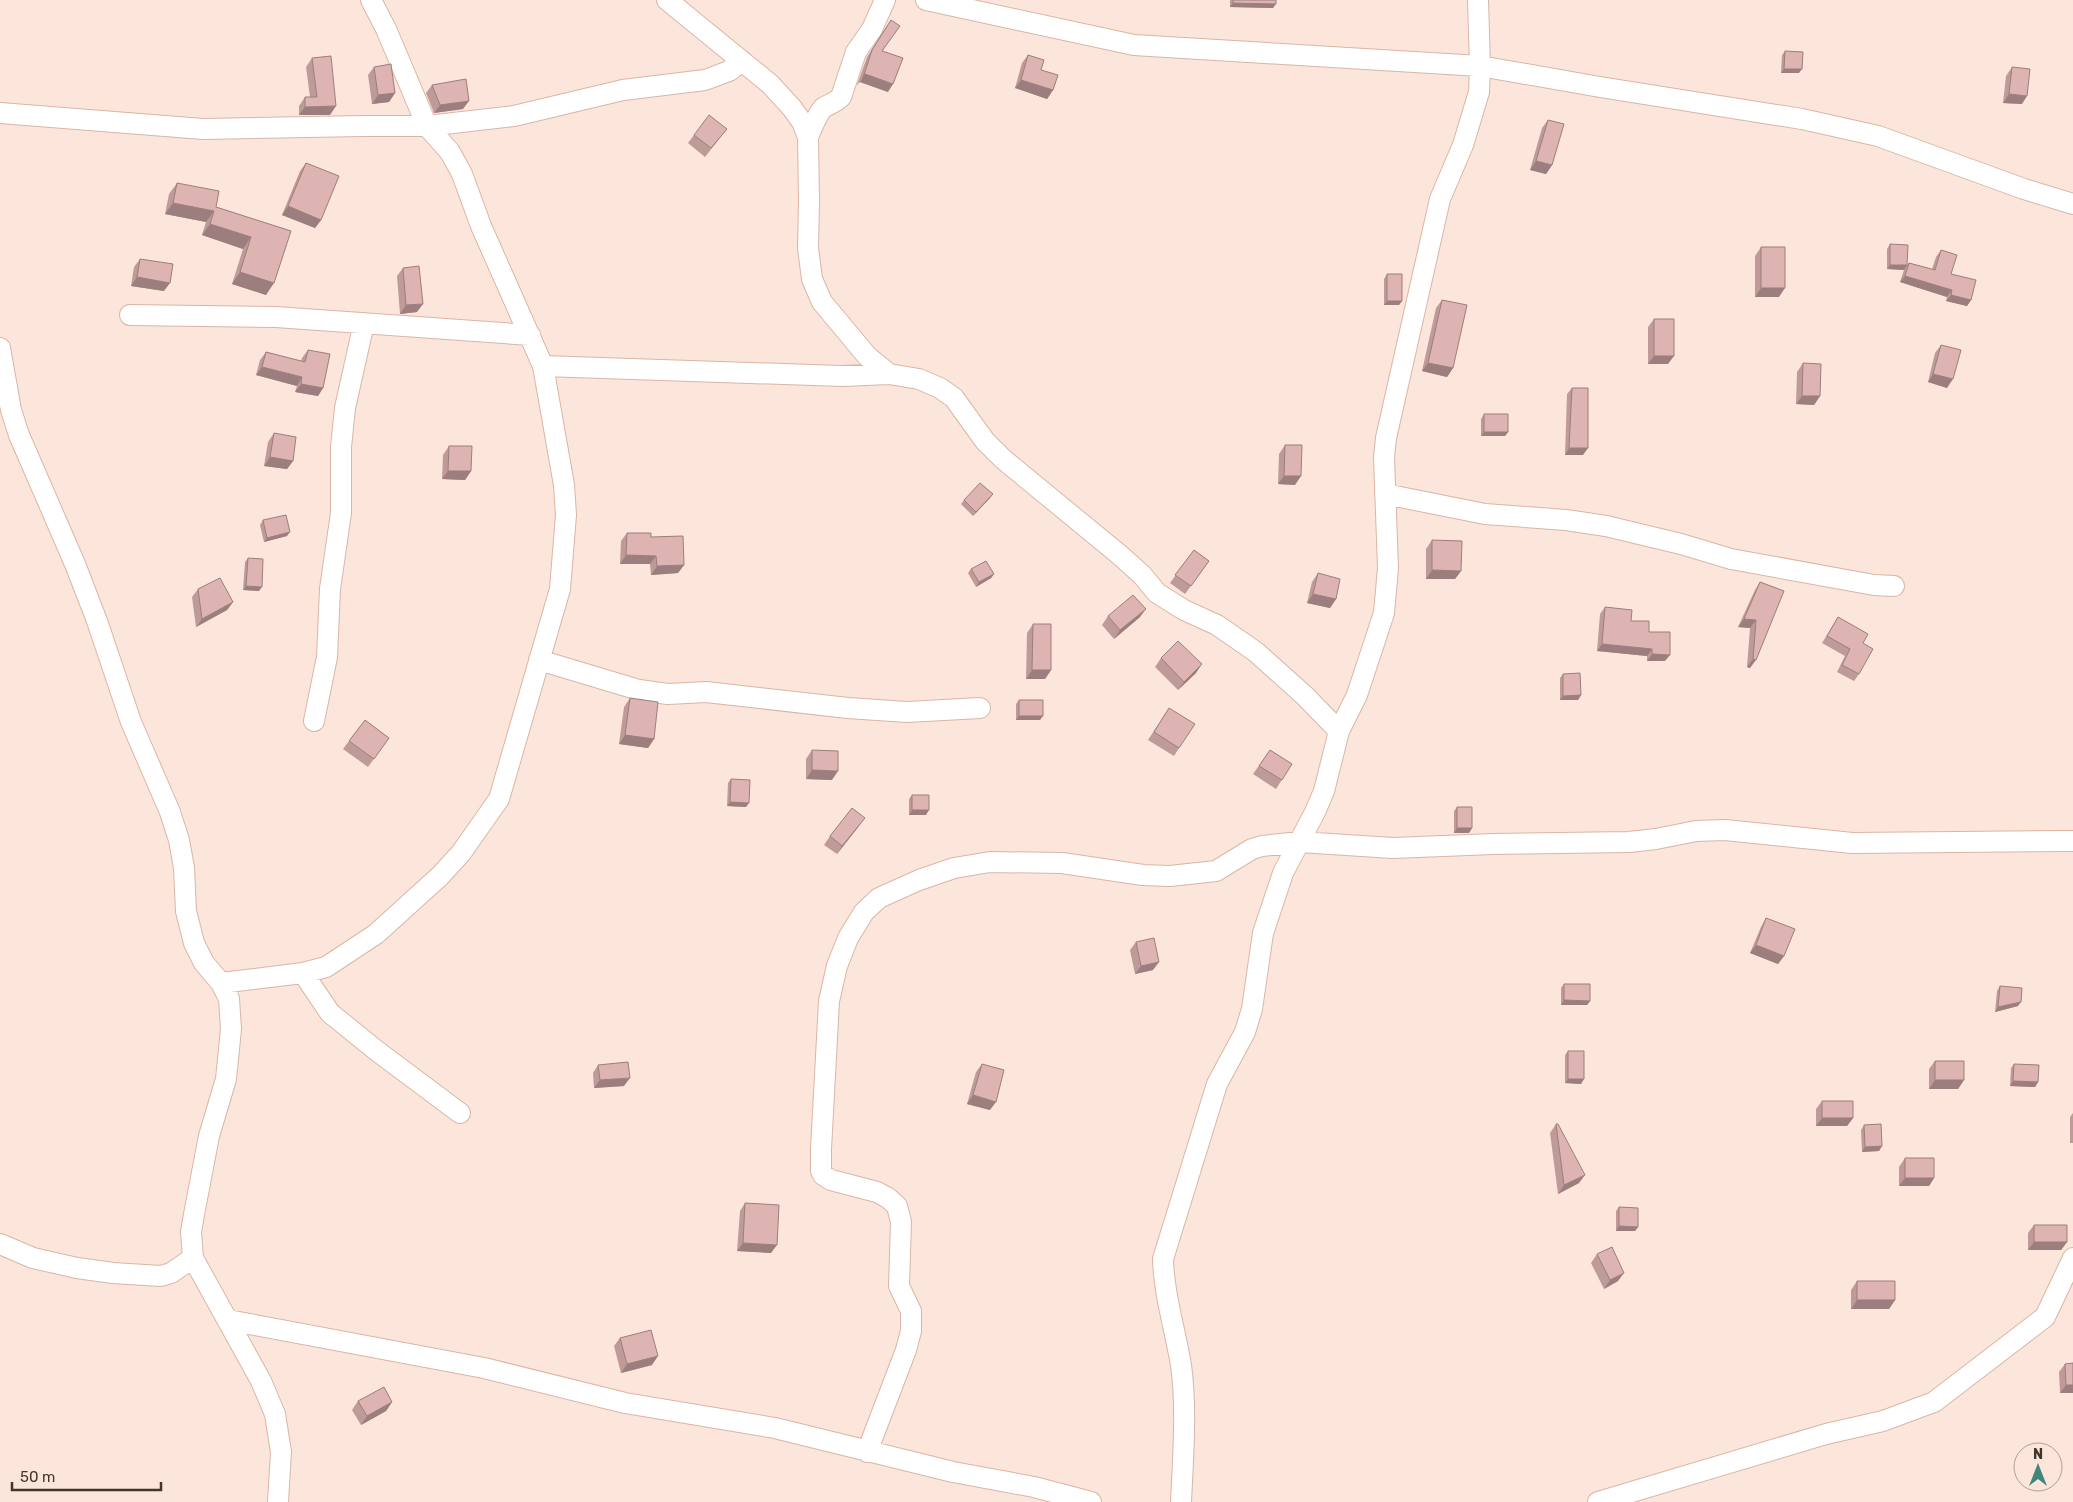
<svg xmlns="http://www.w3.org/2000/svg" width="2073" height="1502" viewBox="0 0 2073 1502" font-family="Rubik,sans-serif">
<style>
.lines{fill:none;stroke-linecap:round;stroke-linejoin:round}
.street-casing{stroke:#d9b6a4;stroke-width:22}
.street{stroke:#fff;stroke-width:20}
.wall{fill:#be9b99}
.shaded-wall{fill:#9b7e7d}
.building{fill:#ddb4b2;stroke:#9b7e7d}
</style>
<rect width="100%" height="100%" fill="#fce6db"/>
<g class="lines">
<defs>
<path id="street" d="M667 0 770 84 792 108 802 122 808 137 809 201 808 248 812 279 822 302 867 356 889 374 919 379 940 388 954 398 985 441 1003 459 1121 556 1142 575 1157 593 1184 610 1217 625 1256 652 1305 696 1339 731
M926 0 1134 45 1480 66 1600 87 1802 119 1878 136 2024 189 2073 204
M0 113 203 129 362 126H427L514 116 623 90 705 80 729 71 742 61
M808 137C811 130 818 113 823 108 829 104 835 103 841 97L856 52 872 29 885 0
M130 315 276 317 530 335
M0 348 11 410 19 435 75 564 97 621 131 722 170 812 179 840 184 868 186 911 194 943 204 963 221 983 229 999 231 1029 226 1079 209 1136 195 1209 191 1232 193 1258 261 1381 275 1414 281 1452 278 1502
M543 366 842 376 889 374
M1385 494 1485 514 1566 520 1606 526 1681 544 1731 559 1874 585 1894 586
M539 660 639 690 668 694 706 692 848 708 907 712 980 708
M314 721 327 657 330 589 341 513V447L345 408 364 323
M303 973 330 1013 377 1051 460 1113
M221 983 303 973 326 967 376 934 440 876 461 853 499 799 560 589 566 515 564 485 543 366 481 226 462 174 450 152 427 126 386 29 371 0
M0 1244 33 1258 77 1268 113 1273 161 1276 171 1273 193 1258
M228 1320 484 1368 625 1403 775 1428 953 1472 1034 1487 1091 1502
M867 1452 906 1350 911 1331V1311L899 1286 901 1222 897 1206 888 1198 877 1192 831 1180 823 1175 821 1171V1149L829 1001 837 966 848 938 864 912 879 898 919 880 954 868 990 862 1062 863 1143 875 1170 876 1216 871 1252 849 1262 846 1300 842 1393 848 1493 844 1629 842 1656 839 1696 831 1725 830 1852 843 2073 841
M1181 1502C1183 1458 1187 1409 1181 1365 1175 1329 1164 1295 1163 1259L1217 1084 1245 1032 1252 1009 1263 933 1283 873 1315 812 1324 791 1339 731 1357 695 1384 613 1388 568 1384 457 1386 438 1440 199 1463 145 1479 92 1480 66 1478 0
M1598 1502 1826 1434 1883 1421 1934 1402 2045 1317 2073 1258"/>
</defs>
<use href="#street" class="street-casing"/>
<use href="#street" class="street"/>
</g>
<path class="wall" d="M1230 0H1276L1273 8 1230 7Z
M891 20 883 51 888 92 860 82 857 85 867 57Z
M1785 51 1799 73H1781L1782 55Z
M1028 55 1041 70 1053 90 1047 99 1015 88 1022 63Z
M312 58 330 115H299V106L305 97H310L306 67Z
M374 67 395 93 389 102 372 104 368 75Z
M2012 67 2022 104 2003 103 2006 76Z
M432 85 463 109 434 113 426 93Z
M1548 120 1552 165 1546 174 1530 170 1542 128Z
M727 129 705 157 688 143 694 135Z
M306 163 321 220 315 228 282 215 300 171Z
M177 183 216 207 291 231 266 295 232 284 243 249 202 235 206 222 165 214 169 194Z
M1890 244 1907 265 1909 263 1932 269 1936 257 1941 250 1951 274 1971 300 1967 306 1946 301 1947 297 1900 282 1904 270 1887 269V249Z
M1761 247 1779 297H1755V256Z
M140 259 164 291 131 286 134 267Z
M403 268 417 312 400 314 397 276Z
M1387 274 1402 301 1399 305H1384V279Z
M1442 300 1453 368 1447 377 1422 371 1436 308Z
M1654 319 1668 364H1648V327Z
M1941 345 1947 388 1928 382 1935 353Z
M308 350 323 388 318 396 295 392 297 386 256 375 260 360 266 352 301 361 302 358Z
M1803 363 1820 396 1814 405 1796 404 1797 372Z
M1572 388 1583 455H1565L1567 394Z
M1484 414 1508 432 1505 436H1481V419Z
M274 433 293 461 287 469 264 466 268 442Z
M1285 445 1295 485 1278 484 1279 454Z
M449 446 471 471 465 480 442 479 443 455Z
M990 498 973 516 961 504 964 500Z
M263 520 287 536 264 542 260 525Z
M627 533 651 537 684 565 678 573 651 575 650 564H620L621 541Z
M1432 540 1461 571 1455 579H1426V549Z
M1194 550 1209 561 1185 594 1170 583Z
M248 558 259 591 243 590 245 562Z
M971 569 994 574 991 578 976 587 968 573Z
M1318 573 1336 599 1330 608 1307 603 1312 582Z
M1760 582 1784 591 1750 668 1747 667 1750 628 1738 627 1755 590Z
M198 589 233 602 227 610 196 627 192 597Z
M1605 607 1631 621 1649 632 1665 661H1647V656L1597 651 1600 614Z
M1108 616 1140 617 1114 639 1102 625Z
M1838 617 1863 643 1859 674 1854 681 1837 672 1845 656 1822 643Z
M1033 624 1051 670 1045 679H1026L1027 633Z
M1161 658 1196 673 1178 690 1155 667Z
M1563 674 1581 695 1578 700H1560V678Z
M630 698 654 739 648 748 619 744 624 707Z
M1019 700 1040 720H1016V704Z
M1169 708 1179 748 1174 756 1148 740Z
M365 720 389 738 368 767 343 749Z
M812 750 832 780 806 779V759Z
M1270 750 1292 764 1276 789 1253 774Z
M731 779 746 807 727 806 728 783Z
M912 795 926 815H909V799Z
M1457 807 1472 828 1469 833H1454V811Z
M859 826 837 854 824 845 830 836Z
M1766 918 1784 956 1778 964 1750 953 1761 927Z
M1136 942 1153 970 1135 974 1130 950Z
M1564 984 1590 1001 1587 1005H1561V988Z
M2000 986 2018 1006 1995 1012 1997 991Z
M1568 1051 1581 1084 1565 1083V1055Z
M1935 1061 1964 1080 1958 1089H1929V1069Z
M982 1064 990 1110 967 1104 976 1072Z
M2014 1064 2038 1082 2035 1087 2010 1086 2011 1068Z
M598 1065 624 1086 594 1088 593 1073Z
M1822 1101 1853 1118 1847 1126H1816V1109Z
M2073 1113V1143H2070V1117Z
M1556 1124 1579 1183 1558 1194 1550 1133Z
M1864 1125 1882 1146 1879 1151 1862 1152 1861 1130Z
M1905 1158 1934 1178 1929 1186H1899V1167Z
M745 1203 771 1253 737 1251 740 1211Z
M1619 1207 1638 1227 1635 1231H1616V1211Z
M2034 1225 2067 1242 2061 1250H2028V1233Z
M1597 1254 1618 1281 1604 1289 1591 1263Z
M1857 1281 1895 1300 1889 1309H1851V1290Z
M620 1338 652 1365 621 1373 614 1346Z
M2073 1363V1393H2060L2059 1372 2065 1364Z
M358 1401 392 1402 386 1411 361 1425 352 1410Z"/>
<path class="shaded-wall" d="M1233 3 1276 4 1273 8 1230 7Z
M1784 69H1802L1799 73H1781Z
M865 74 893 84 888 92 860 82Z
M1021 80 1053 90 1047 99 1015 88Z
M395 93 389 102 372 104 378 95Z
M2009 94 2027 96 2022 104 2003 103Z
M469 101 463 109 434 113 440 105Z
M336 106 330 115H299L305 107Z
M1536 161 1552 165 1546 174 1530 170Z
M173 203 214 211 206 222 165 214Z
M288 206 321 220 315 228 282 215Z
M210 224 251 237 243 249 202 235Z
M1890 265H1907L1904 270 1887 269Z
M240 272 274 283 266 295 232 284Z
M1905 276 1952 290 1947 297 1900 282Z
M137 277 170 283 164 291 131 286Z
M1761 288H1785L1779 297H1755Z
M1951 295 1971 300 1967 306 1946 301Z
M1387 301H1402L1399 305H1384Z
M423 304 417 312 400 314 406 305Z
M1654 356H1674L1668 364H1648Z
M1428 363 1453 368 1447 377 1422 371Z
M262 367 302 377 297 386 256 375Z
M1933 374 1953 379 1947 388 1928 382Z
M301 384 323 388 318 396 295 392Z
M1802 396H1820L1814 405 1796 404Z
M1484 432H1508L1505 436H1481Z
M1569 448H1588L1583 455H1565Z
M270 457 293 461 287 469 264 466Z
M448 471H471L465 480 442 479Z
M1284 476H1301L1295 485 1278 484Z
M993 494 990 498 973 516 976 512Z
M290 532 287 536 264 542 267 538Z
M626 555 656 556 650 564H620Z
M684 565 678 573 651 575 657 566Z
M1432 570 1461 571 1455 579H1426Z
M994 574 991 578 976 587 979 582Z
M246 586 262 587 259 591 243 590Z
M1313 594 1336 599 1330 608 1307 603Z
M233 602 227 610 196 627 202 619Z
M1146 609 1140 617 1114 639 1120 630Z
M1744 619 1756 620 1750 628 1738 627Z
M1602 644 1652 649 1647 656 1597 651Z
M1652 654 1670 655 1665 661H1647Z
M1753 659 1756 660 1750 668 1747 667Z
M1202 664 1196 673 1178 690 1184 682Z
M1032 670H1051L1045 679H1026Z
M1581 695 1578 700H1560L1563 696Z
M1019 716H1043L1040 720H1016Z
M625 735 654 739 648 748 619 744Z
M812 770 838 771 832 780 806 779Z
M730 802 749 803 746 807 727 806Z
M912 810H929L926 815H909Z
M865 818 859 826 837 854 842 846Z
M1457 828H1472L1469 833H1454Z
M1756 945 1784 956 1778 964 1750 953Z
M1159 962 1153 970 1135 974 1141 966Z
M1564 1000 1590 1001 1587 1005H1561Z
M2021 1002 2018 1006 1995 1012 1998 1007Z
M630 1078 624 1086 594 1088 600 1080Z
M1568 1079H1584L1581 1084 1565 1083Z
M1935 1080H1964L1958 1089H1929Z
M2013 1081 2038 1082 2035 1087 2010 1086Z
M973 1095 996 1102 990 1110 967 1104Z
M1822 1118H1853L1847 1126H1816Z
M1882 1146 1879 1151 1862 1152 1865 1147Z
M1585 1175 1579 1183 1558 1194 1564 1185Z
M1905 1178H1934L1929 1186H1899Z
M1619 1226 1638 1227 1635 1231H1616Z
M2034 1242H2067L2061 1250H2028Z
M743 1243 777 1245 771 1253 737 1251Z
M1624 1273 1618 1281 1604 1289 1610 1280Z
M1857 1300H1895L1889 1309H1851Z
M658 1356 652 1365 621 1373 627 1364Z
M2066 1385H2073V1393H2060Z
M392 1402 386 1411 361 1425 367 1416Z"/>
<path class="building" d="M1233 0H1276V4L1233 3Z
M891 20 900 26 882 51 903 58 893 84 865 74 863 78 872 50Z
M1785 51 1803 52 1802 69H1784Z
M1028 55 1044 60 1041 70 1058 75 1053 90 1021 80Z
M331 56 336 106 305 107V97H317L312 58Z
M391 64 395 93 378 95 374 67Z
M2012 67 2030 69 2027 96 2009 94Z
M466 79 469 101 440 105 432 85Z
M709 115 727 129 711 148 694 135Z
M1548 120 1564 124 1552 165 1536 161Z
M306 163 339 176 321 220 288 206Z
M177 183 219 191 216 207 291 231 274 283 240 272 251 237 210 224 214 211 173 203Z
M1890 244 1908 245 1907 265H1890Z
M1761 247H1785V288H1761Z
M1941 250 1957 255 1951 274 1976 280 1971 300 1951 295 1952 290 1905 276 1909 263 1935 270Z
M140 259 173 264 170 283 137 277Z
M419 266 423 304 406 305 403 268Z
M1387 274H1402V301H1387Z
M1442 300 1467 305 1453 368 1428 363Z
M1654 319H1674V356H1654Z
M1941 345 1961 350 1953 379 1933 374Z
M308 350 330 354 323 388 301 384 302 377 262 367 266 352 305 362Z
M1803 363 1821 364 1820 396H1802Z
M1572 388H1588V448H1569Z
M1484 414H1508V432H1484Z
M274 433 296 437 293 461 270 457Z
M1285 445H1302L1301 476H1284Z
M449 446H472L471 471H448Z
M980 483 993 494 976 512 964 500Z
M286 515 290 532 267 538 263 520Z
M627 533H651V537L683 536 684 565 657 566 656 556 626 555Z
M1432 540 1462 541 1461 571 1432 570Z
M1194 550 1209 561 1191 586 1175 575Z
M248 558 263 559 262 587 246 586Z
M986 561 994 574 979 582 971 569Z
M1318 573 1340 579 1336 599 1313 594Z
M220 578 233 602 202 619 198 589Z
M1760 582 1784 591 1756 660 1753 659 1756 620 1744 619Z
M1133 595 1146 609 1120 630 1108 616Z
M1605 607 1632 610 1631 621H1649V632H1670V655L1652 654V649L1602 644Z
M1838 617 1868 634 1863 643 1873 649 1859 674 1842 665 1850 649 1827 636Z
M1033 624H1051V670H1032Z
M1178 641 1202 664 1184 682 1161 658Z
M1580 673 1581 695 1563 696V674Z
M630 698 658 702 654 739 625 735Z
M1019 700H1043V716H1019Z
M1169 708 1195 724 1179 748 1154 732Z
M365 720 389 738 374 759 349 741Z
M812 750 838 751V771L812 770Z
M1270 750 1292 764 1282 780 1259 766Z
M731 779 750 780 749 803 730 802Z
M912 795H929V810H912Z
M1457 807H1472V828H1457Z
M852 808 865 818 842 846 830 836Z
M1766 918 1795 929 1784 956 1756 945Z
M1154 938 1159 962 1141 966 1136 942Z
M1564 984H1590V1001L1564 1000Z
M2000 986 2022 988 2021 1002 1998 1007Z
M1568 1051H1584V1079H1568Z
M1935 1061H1964V1080H1935Z
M628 1062 630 1078 600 1080 598 1065Z
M982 1064 1004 1070 996 1102 973 1095Z
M2014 1064 2039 1065 2038 1082 2013 1081Z
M1822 1101H1853V1118H1822Z
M1556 1124H1558L1585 1175 1564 1185Z
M1881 1124 1882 1146 1865 1147 1864 1125Z
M1905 1158H1934V1178H1905Z
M745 1203 779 1205 777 1245 743 1243Z
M1619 1207 1638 1208V1227L1619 1226Z
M2034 1225H2067V1242H2034Z
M1612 1247 1624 1273 1610 1280 1597 1254Z
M1857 1281H1895V1300H1857Z
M651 1330 658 1356 627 1364 620 1338Z
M2073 1363V1385H2066L2065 1364Z
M384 1387 392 1402 367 1416 358 1401Z"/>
<g transform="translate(2038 1467)"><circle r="24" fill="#fce6db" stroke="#b29f96"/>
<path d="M0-4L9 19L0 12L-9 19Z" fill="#41867c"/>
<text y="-8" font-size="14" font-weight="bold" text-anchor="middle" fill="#43352e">N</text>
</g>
<path d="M12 1482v8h149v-8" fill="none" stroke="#43352e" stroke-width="2.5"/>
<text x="20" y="1482" font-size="15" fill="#43352e" stroke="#fce6db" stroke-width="4" paint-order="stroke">50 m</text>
</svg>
